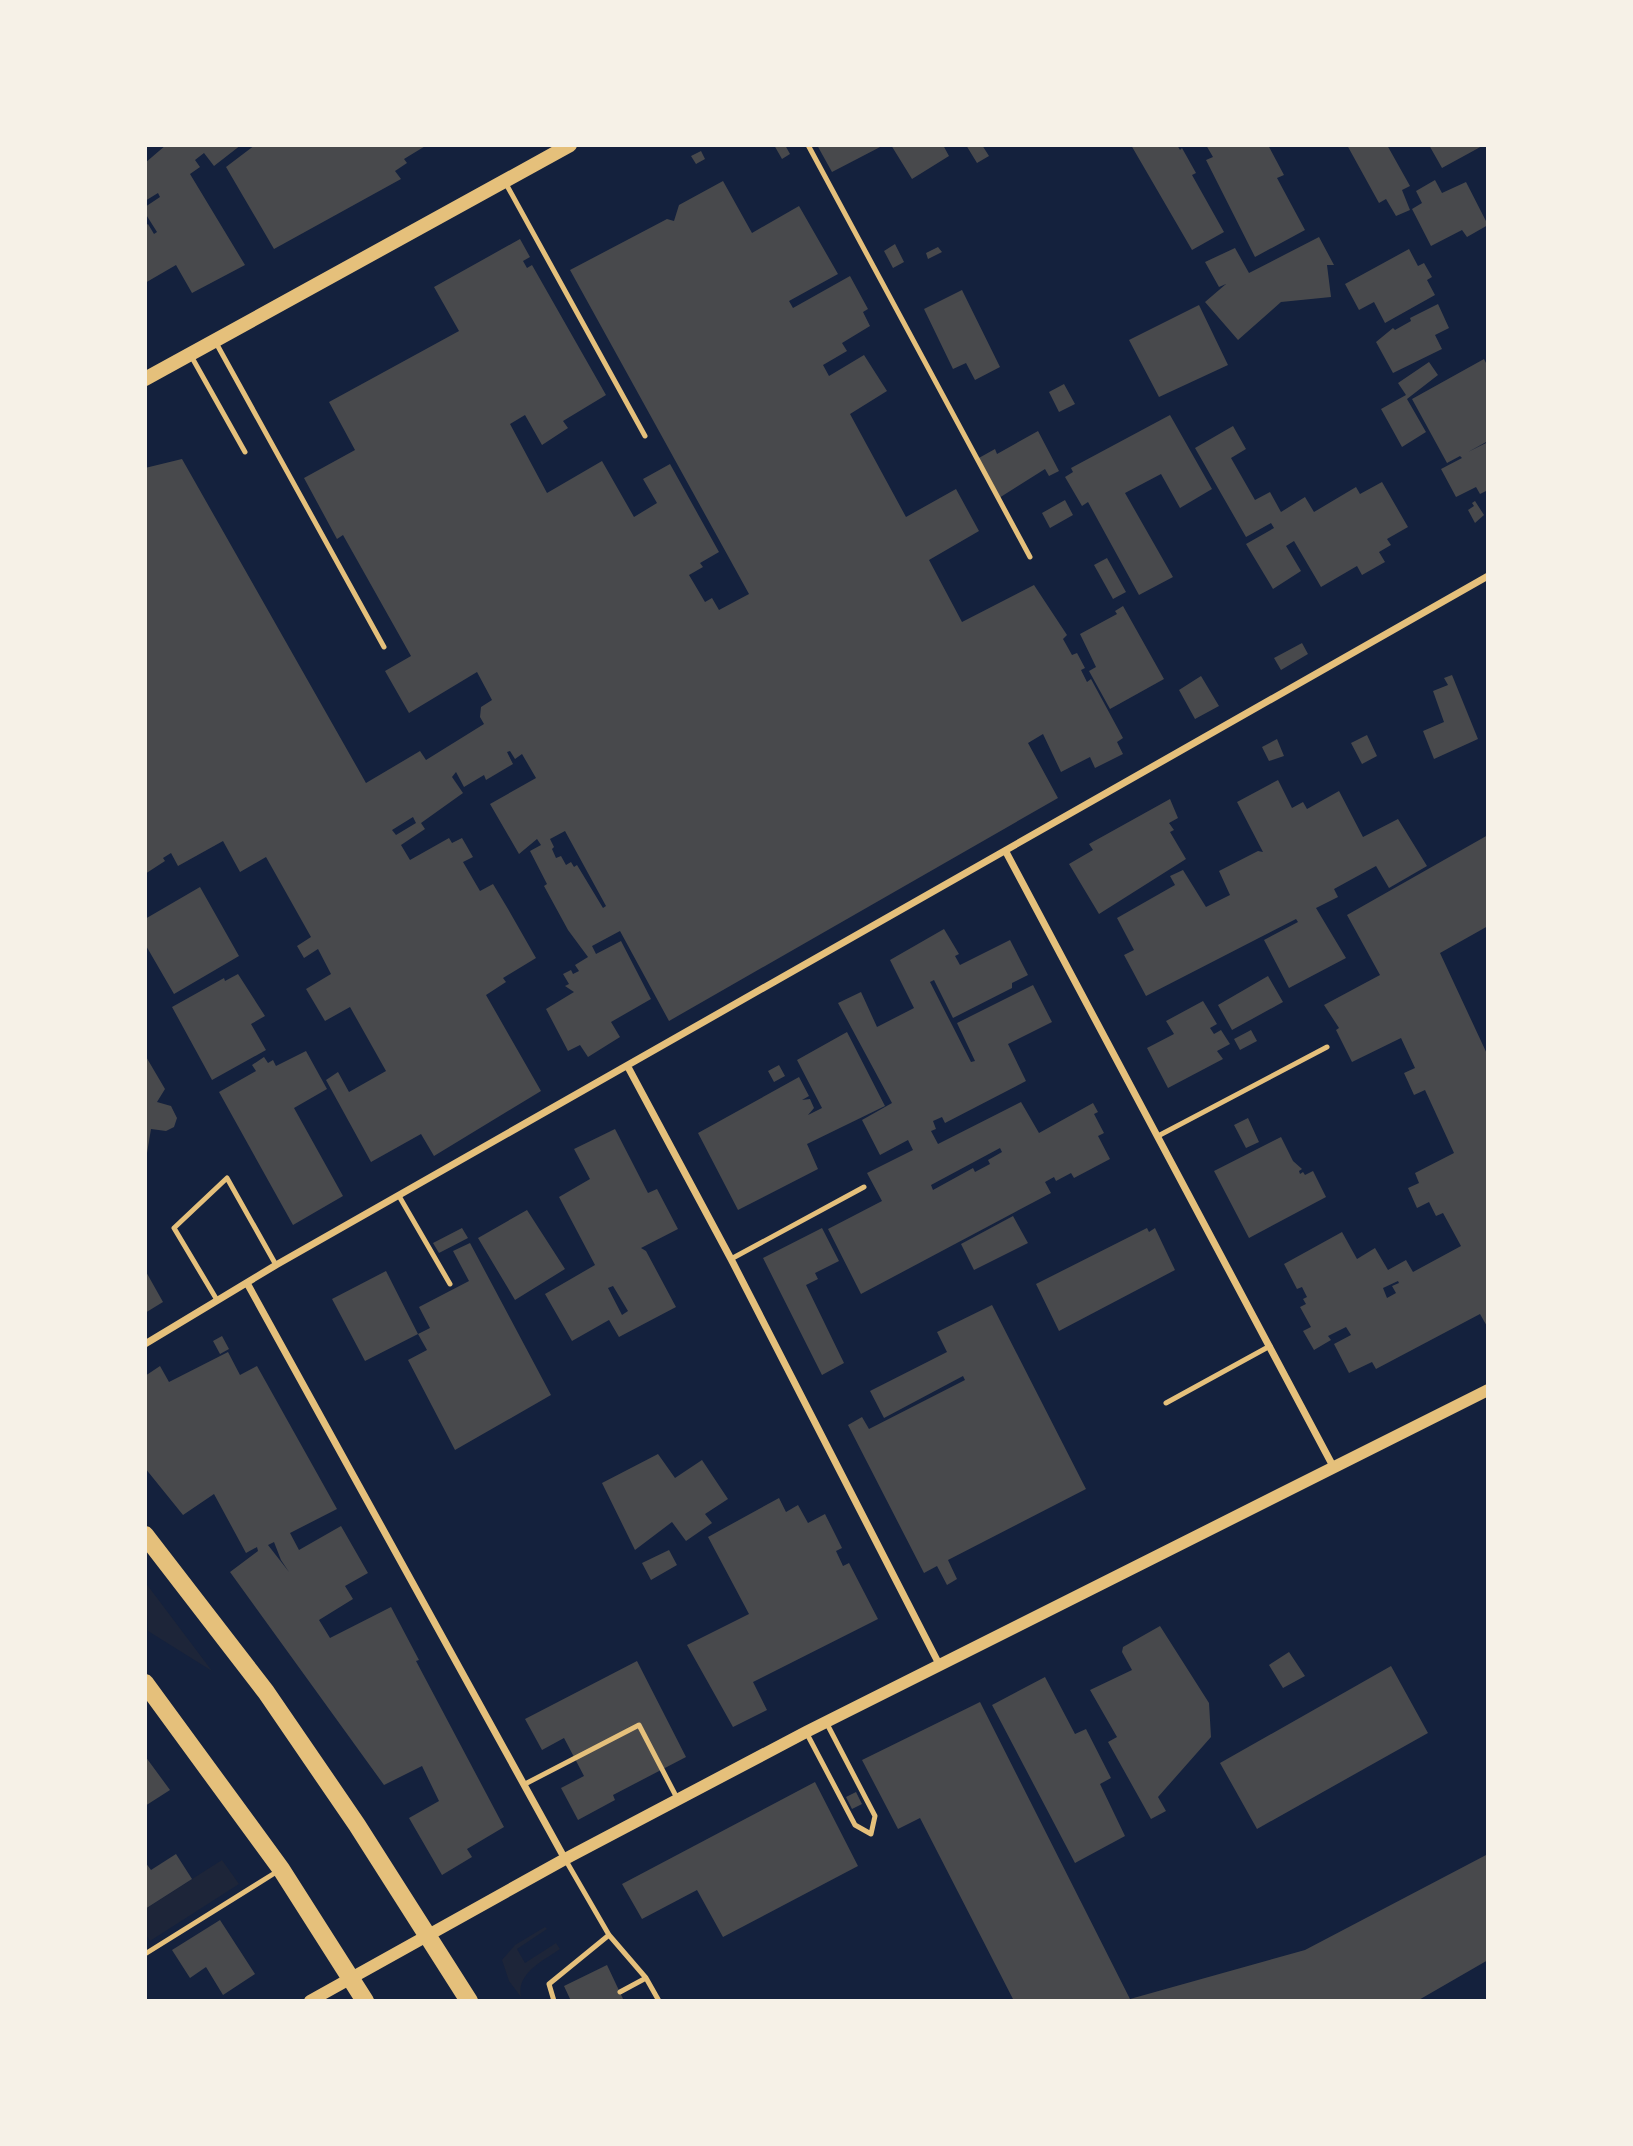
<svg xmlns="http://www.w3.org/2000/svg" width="1633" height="2146" viewBox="0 0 1633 2146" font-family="'Nunito Sans',sans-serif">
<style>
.green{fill:#1d2539}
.building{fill:#48494c;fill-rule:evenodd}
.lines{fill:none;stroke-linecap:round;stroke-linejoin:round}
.service{stroke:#e5c07b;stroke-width:5}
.minor{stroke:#e5c07b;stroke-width:7}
.tertiary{stroke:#e5c07b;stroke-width:12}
.secondary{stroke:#e5c07b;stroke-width:14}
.primary{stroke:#e5c07b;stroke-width:18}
</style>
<rect width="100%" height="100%" fill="#14213d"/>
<path class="green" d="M145 1582 212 1671 148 1631Z
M222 1860 239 1884 150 1941 145 1933V1909Z
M545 1927 547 1929 517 1949 525 1963 556 1943 560 1949C543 1961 516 1973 521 1997L509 1981 502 1960 515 1945Z"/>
<path class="building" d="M166 145H241L214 166 204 153 195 160 200 167 190 174 245 265 192 293 176 265 145 283V226L148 224 154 234 157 232 145 213V207L160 197 158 193 145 201V163Z
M255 145H427L404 159 407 163 395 171 401 179 274 249 226 167Z
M774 145H785L790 154 782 159Z
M817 145H884L832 172Z
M891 145H943L949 156 912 179Z
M966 145H982L989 156 977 163Z
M1131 145H1177L1180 150 1182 148 1196 173 1192 175 1224 232 1192 250Z
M1206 145H1268L1284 175 1277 178 1305 230 1255 257 1206 160 1213 157Z
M1347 145H1387L1410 186 1402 190 1410 210 1396 216 1386 199 1379 203Z
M1429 145H1484L1442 168Z
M701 151 705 159 696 164 691 156Z
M1435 180 1442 193 1466 182 1488 225 1467 237 1462 230 1431 246 1412 209 1422 203 1416 191Z
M723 181 752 233 799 206 838 274 789 301 793 308 850 276 868 309 863 312 870 326 842 343 847 351 823 365 829 376 864 355 887 391 850 414 906 517 956 489 979 531 929 560 962 622 1034 585 1067 635 1063 639 1072 655 1077 653 1085 668 1081 670 1087 682 1091 679 1123 738 1117 742 1123 754 1095 768 1090 757 1061 772 1043 734 1028 743 1058 798 669 1021 620 931 592 946 596 954 621 941 651 999 611 1022 620 1037 588 1057 580 1045 568 1051 546 1009 574 992 565 986 569 984 563 974 571 970 573 974 579 971 575 965 588 957 568 930 544 886 547 884 530 851 541 845 537 839 519 854 490 804 536 778 522 754 515 759 510 751 507 752 513 764 486 780 484 775 464 787 456 772 452 777 463 793 421 823 425 829 401 845 410 860 449 838 452 843 462 838 473 857 463 862 480 891 493 884 508 909 536 958 503 978 506 982 486 995 541 1091 434 1156 421 1134 371 1162 326 1080 338 1072 349 1092 386 1071 350 1007 325 1021 306 989 331 974 318 949 304 958 297 946 311 937 266 857 240 872 223 841 178 866 171 853 163 858 165 861 145 874V468L182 459 366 783 420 751 426 760 484 724 480 717 481 707 492 700 477 672 409 713 385 671 411 656 343 535 337 539 304 478 355 450 329 402 459 331 434 287 520 239 530 257 523 261 527 268 532 265 606 395 563 421 568 428 542 445 525 415 510 424 547 493 602 461 634 517 657 503 643 479 670 464 719 552 700 563 703 567 689 575 705 602 712 598 719 610 749 594 570 270 667 219 674 221 679 205ZM413 817 416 823 396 835 392 830ZM565 831 606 906 603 908 577 865 574 867 571 862 566 865 561 856 556 858 552 849 554 847 550 839Z
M1319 237 1334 265H1327L1331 297 1281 302 1238 340 1205 302 1226 284 1219 287 1205 262 1235 248 1249 273Z
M895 244 904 262 893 268 884 251Z
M938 247 942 252 928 259 926 253Z
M1409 249 1418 266 1424 263 1432 277 1427 280 1435 295 1385 323 1374 302 1359 310 1345 284Z
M962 290 1000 367 975 380 966 363 953 369 924 309Z
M1438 304 1449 328 1435 335 1442 349 1393 373 1376 342 1393 328 1395 330 1411 321 1410 318Z
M1199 305 1228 365 1159 397 1129 340Z
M1484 359 1488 367V441L1468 452 1488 442V490L1480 494 1476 487 1456 497 1441 469 1462 458 1460 456 1447 463 1412 399Z
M1429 362 1438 375 1407 399 1426 432 1402 447 1381 409 1406 395 1398 383Z
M1064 384 1075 404 1059 412 1049 392Z
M1170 415 1212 489 1180 508 1161 474 1125 493 1173 577 1139 595 1088 502 1082 506 1065 477 1073 472 1071 468Z
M1233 426 1246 449 1231 458 1255 500 1270 492 1281 512 1305 497 1314 512 1356 487 1360 494 1382 482 1408 527 1387 539 1391 545 1379 552 1385 562 1362 575 1357 566 1321 587 1294 541 1286 546 1301 571 1273 589 1246 544 1274 528 1271 523 1246 537 1195 448Z
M1038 431 1059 471 1049 476 1045 469 999 498 977 459 995 449 997 454Z
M1065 500 1073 515 1050 528 1042 513Z
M1475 501 1484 515 1475 523 1468 510 1474 506 1472 503Z
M1107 558 1126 592 1113 599 1094 565Z
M1123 606 1164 679 1110 709 1089 671 1096 667 1080 634 1117 614 1115 611Z
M1302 643 1308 654 1281 670 1274 658Z
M1452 675 1478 739 1434 759 1423 731 1444 722 1433 691 1448 685 1444 678Z
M1201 676 1219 706 1195 719 1179 690Z
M1367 735 1377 756 1362 764 1351 743Z
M1277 739 1284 756 1269 761 1262 747Z
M1278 780 1292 808 1303 802 1307 809 1339 791 1363 837 1398 819 1427 866 1389 888 1376 866 1334 889 1338 897 1316 908 1346 958 1289 988 1264 940 1298 922 1296 919 1146 996 1124 955 1134 950 1117 918 1175 885 1170 876 1183 870 1206 907 1230 895 1219 871 1258 851 1263 852 1237 802Z
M1170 799 1178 818 1169 823 1174 830 1170 832 1186 859 1099 914 1069 864 1093 850 1089 844Z
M1488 835V926L1440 953 1488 1056V1328L1480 1314 1376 1369 1372 1362 1349 1373 1334 1344 1351 1335 1346 1327 1328 1336 1331 1340 1314 1350 1303 1331 1311 1327 1300 1307 1306 1304 1303 1299 1307 1297 1302 1287 1297 1289 1284 1264 1342 1232 1357 1259 1375 1248 1388 1270 1406 1260 1413 1272 1461 1246 1443 1213 1436 1216 1429 1202 1417 1208 1408 1188 1419 1183 1415 1173 1454 1153 1425 1090 1414 1095 1404 1073 1415 1068 1401 1038 1352 1062 1336 1030 1339 1028 1324 1005 1380 975 1347 915ZM1398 1281 1399 1283 1392 1286 1396 1293 1387 1298 1383 1288Z
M200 887 239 956 174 994 145 944V919Z
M944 929 959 954 955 956 960 965 1010 940 1028 975 1012 983V988L953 1018 934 980 930 982 971 1062 975 1061 957 1023 1033 985 1052 1022 1008 1044 1026 1081 945 1123 942 1117 933 1121 936 1129 931 1131 938 1144 1021 1102 1039 1133 1093 1103 1098 1112 1094 1114 1104 1133 1098 1136 1110 1159 1074 1178 1071 1173 1056 1181 1054 1177 1045 1182 1051 1193 861 1294 828 1229 882 1201 867 1173 913 1150 908 1140 880 1155 862 1120 892 1103 838 1003 861 992 877 1027 914 1008 890 960ZM1000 1148 1002 1152 988 1160 990 1164 975 1172 973 1168 933 1190 931 1185Z
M238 974 265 1016 251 1024 266 1050 212 1080 172 1007 224 978 225 981Z
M1268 976 1283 1002 1232 1030 1218 1005Z
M1203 1001 1217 1024 1210 1028 1214 1034 1221 1030 1230 1044 1217 1051 1223 1059 1168 1088 1147 1048 1174 1034 1166 1021Z
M1251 1030 1257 1041 1240 1050 1234 1039Z
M847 1032 885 1106 807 1144 818 1169 738 1210 698 1133 799 1077 809 1096 802 1100 810 1099 814 1108 808 1115 822 1108 797 1060Z
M306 1051 327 1089 294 1108 343 1196 293 1225 219 1092 256 1071 252 1065 264 1057 268 1063 273 1060 276 1066Z
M145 1055 165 1089 157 1102 171 1106 177 1118 174 1127 166 1131 151 1129 147 1153Z
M779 1065 785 1076 774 1082 768 1071Z
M1248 1118 1259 1142 1246 1148 1234 1125Z
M615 1129 648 1193 657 1189 678 1229 641 1248 646 1251 676 1307 619 1337 609 1320 572 1341 545 1294 595 1265 559 1197 590 1179 574 1149ZM613 1286 628 1311 622 1315 608 1288Z
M1281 1137 1293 1161 1302 1169 1299 1171 1300 1174 1303 1172 1305 1175 1313 1171 1326 1197 1249 1238 1214 1171Z
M527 1210 565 1269 515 1300 478 1238Z
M1013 1216 1028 1243 974 1270 961 1244Z
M462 1228 468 1238 439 1253 433 1243Z
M822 1228 839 1261 815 1273 818 1279 806 1285 844 1363 822 1375 763 1258Z
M1147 1228 1149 1232 1155 1228 1175 1270 1059 1331 1036 1284Z
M470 1243 551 1395 455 1450 408 1360 427 1350 418 1334 430 1328 419 1307 469 1281 453 1251Z
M145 1270 163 1302 145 1313Z
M386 1271 418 1334 365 1361 332 1299Z
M992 1305 1086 1489 948 1560 957 1579 947 1585 937 1566 924 1573 848 1425 862 1417 869 1429 965 1380 963 1376 884 1418 870 1391 947 1352 937 1332Z
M222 1336 229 1349 220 1354 213 1341Z
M228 1352 240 1375 257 1366 337 1509 290 1533 299 1550 341 1526 368 1573 345 1586 353 1599 319 1620 330 1638 391 1607 419 1660 416 1661 504 1827 467 1849 472 1857 442 1875 409 1818 439 1801 422 1766 384 1785 230 1572 258 1551 257 1547 246 1553 214 1494 183 1515 145 1468V1376L160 1366 169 1382ZM274 1542 281 1560 289 1572 268 1545Z
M658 1454 675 1478 702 1460 728 1499 705 1514 712 1523 686 1541 672 1522 635 1550 602 1483Z
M779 1498 786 1512 798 1505 808 1523 825 1514 842 1548 836 1551 843 1566 849 1563 878 1619 753 1682 767 1710 733 1727 687 1645 749 1614 708 1537Z
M669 1550 677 1565 651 1580 642 1563Z
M1160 1626 1209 1703 1211 1737 1158 1797 1166 1811 1151 1819 1108 1742 1117 1737 1090 1690 1132 1670 1122 1652 1123 1647Z
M1289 1652 1305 1676 1283 1688 1269 1665Z
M637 1661 686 1757 613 1795 615 1800 578 1820 561 1788 584 1776 564 1738 542 1750 525 1719Z
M1391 1666 1428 1733 1257 1829 1220 1763Z
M1045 1677 1075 1734 1086 1729 1111 1778 1100 1784 1125 1836 1075 1863 992 1705Z
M980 1702 1130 1999 1305 1950 1488 1854V1960L1417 2001H1014L920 1818 898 1829 862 1760Z
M145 1756 170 1790 145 1806Z
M815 1782 858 1866 723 1937 697 1890 642 1919 622 1884Z
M856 1792 862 1804 852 1809 846 1797Z
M176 1854 192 1879 145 1909V1862L151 1870Z
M220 1920 255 1974 223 1995 206 1967 190 1978 172 1950Z
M607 1965 624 2001H571L564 1986Z"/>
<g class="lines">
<path class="service" d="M808 145 1030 557
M505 182 645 436
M215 341 384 647
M190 354 245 452
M1158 1136 1327 1047
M399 1196 450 1284
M731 1259 864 1187
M217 1300 174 1228 227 1178 276 1265
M1166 1403 1270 1346
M806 1732 855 1825 871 1834 875 1816 826 1722
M525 1784 639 1725 678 1800
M565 1859 609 1935 646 1978 659 2001
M145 1954 278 1871
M620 1992 646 1978
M554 2001 549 1984 609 1935"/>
<path class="minor" d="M1006 852 1334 1468
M628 1067 731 1259 939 1664
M247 1283 565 1859
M145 1344 276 1265 1488 576"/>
<path class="tertiary" d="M310 2001 565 1859 806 1732 1488 1390"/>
<path class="secondary" d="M145 379 570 145"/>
<path class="primary" d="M145 1535 266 1692 357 1825 469 2001
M145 1683 281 1869 365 2001"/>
</g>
<rect width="1633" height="2146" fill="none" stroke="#f6f1e7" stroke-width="294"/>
</svg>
